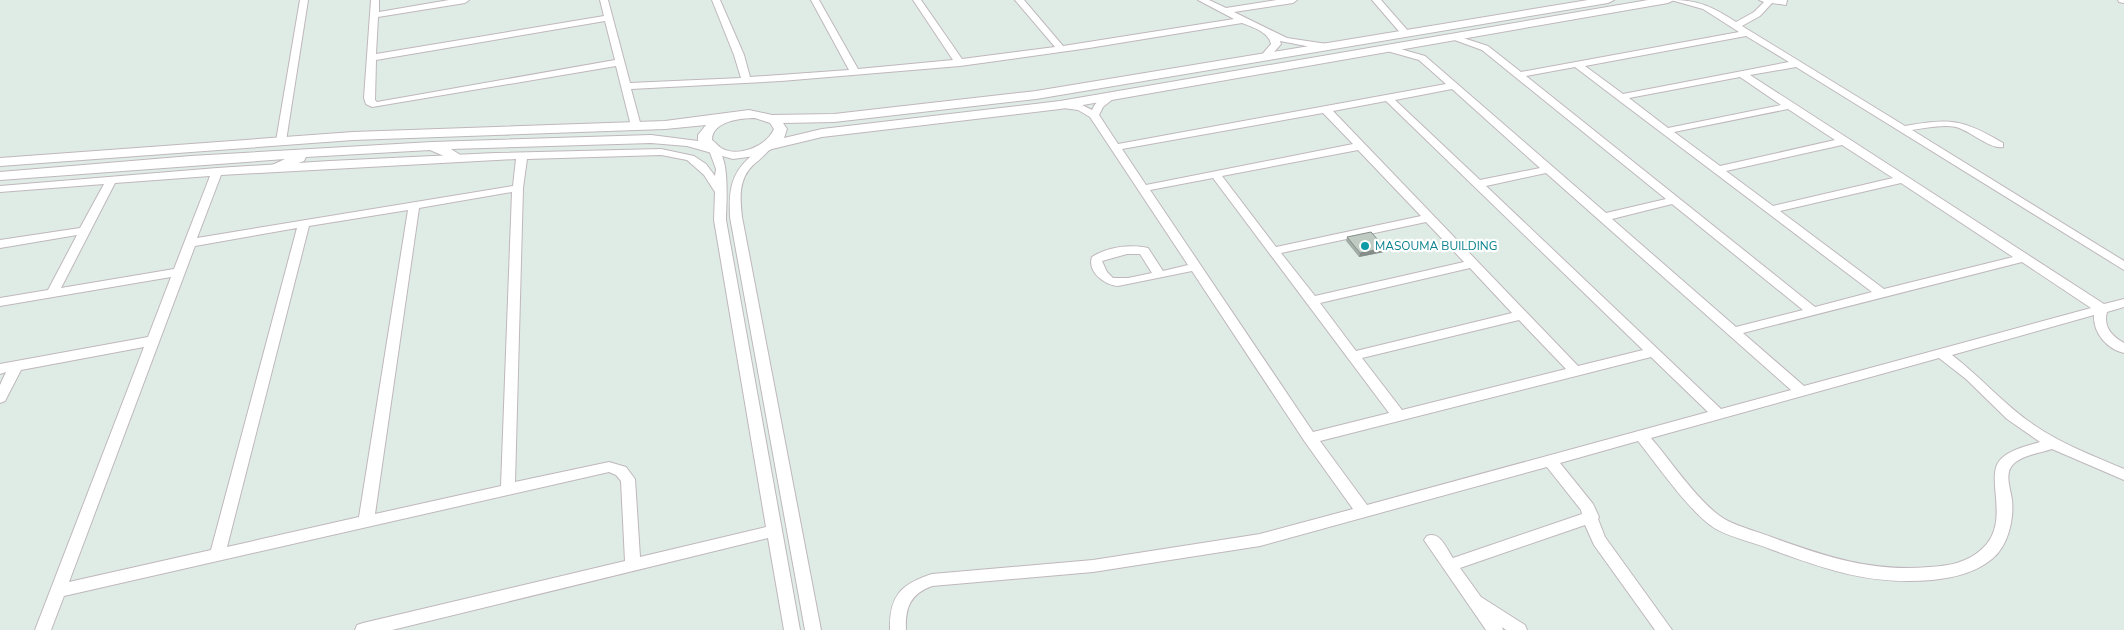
<svg xmlns="http://www.w3.org/2000/svg" width="2124" height="630" viewBox="0 0 2124 630" font-family="'Nunito Sans',sans-serif">
<style>
.lines{fill:none;stroke-linecap:round;stroke-linejoin:round}
.minor-casing{stroke:#bfb7bd;stroke-width:2}
.tertiary-casing{stroke:#bfb7bd;stroke-width:2}
.minor{fill:#fff;fill-rule:evenodd}
.tertiary{fill:#fff;fill-rule:evenodd}
.wall{fill:#a3aea7}
.shaded-wall{fill:#858d88}
.building{fill:#becac2;stroke:#858d88}
.culture-dot{fill:#0f9aa8;stroke:#fff;stroke-width:2}
.labels{text-anchor:middle;dominant-baseline:central;stroke-width:4.5;stroke-linejoin:round;paint-order:stroke}
.culture-label{font-size:12px;fill:#0d838f;stroke:#fff;text-anchor:start}
</style>
<rect width="100%" height="100%" fill="#dfece5"/>
<g class="lines">
<defs>
<path id="minor" d="M300 0H308L286 141 281 144 276 141Z
M371 0H379V12L449 0H469L465 3 378 17 376 54 604 16 600 0H608L630 83 741 78 734 55 712 0H720L744 55 750 77 849 70 811 0H819L858 69 953 60 913 0H921L962 59 1055 47 1015 0H1024L1063 46 1234 19 1198 0H1209L1226 8 1277 0H1297L1293 3 1234 12 1287 38 1327 44 1332 47 1327 50 1280 41 1281 44 1268 59H1262L1260 57 1271 44C1269 32 1252 27 1242 23L1089 48 960 66 781 81 631 89 641 126 636 129 631 126 616 66 372 107 366 104 364 98ZM605 21 615 60 377 102 375 100 376 60Z
M1372 0H1381L1409 32V36H1403Z
M1671 0C1699 0 1713 7 1736 22L1754 12 1764 2 1763 0H1787L1786 5 1772 3 1760 16 1742 26 1905 126C1951 118 1962 119 2003 143V147C1991 150 1969 130 1956 127 1942 124 1926 128 1912 130L2124 261V270L1796 67 1750 75 2104 304 2124 299V307L2107 312C2103 327 2112 336 2124 343V353C2107 349 2093 333 2094 315L1952 355C1981 377 2004 405 2034 425 2061 444 2094 456 2124 469V480L2052 449C2040 453 2018 456 2011 467 2005 476 2011 491 2012 500 2014 520 2008 546 1992 559 1975 573 1953 578 1932 580 1869 585 1828 570 1770 549 1753 542 1732 538 1716 529 1691 514 1658 466 1638 441L1560 463 1593 504 1599 517 1598 519 1605 537 1672 630H1655L1594 545 1585 525 1460 568 1481 597 1525 625 1527 630H1506L1502 627 1503 630H1486L1424 540 1427 536C1440 531 1446 548 1453 558L1582 514 1581 510 1547 467 1260 546 1093 572 932 586C910 594 905 608 906 630H890C889 596 901 584 932 574L1093 560 1260 534 1353 509 1305 442 1192 271 1118 286C1105 285 1087 272 1092 257 1107 247 1131 244 1148 248L1163 271 1188 265 1090 117 1078 110 1056 107V103L1080 104 1092 110C1096 101 1105 92 1114 94V98L1103 107 1099 115 1118 144 1446 84 1419 60 1387 51V47L1390 46 1425 56 1606 213 1666 199 1482 50 1449 38 1454 35 1488 46 1521 72 1739 32 1703 9ZM1746 36 1789 62 1623 94 1585 66ZM1575 67 1617 99 1872 292 1815 307 1526 76ZM1740 77 1781 105 1668 128 1629 98ZM1452 89 1540 168 1480 180 1395 100ZM1386 101 1643 350 1578 366 1333 111ZM1788 109 1835 140 1720 166 1674 132ZM1323 113 1353 144 1146 185 1122 149ZM1842 145 1893 178 1773 206 1726 171ZM1358 150 1421 216 1276 247 1222 176ZM1546 173 1791 390 1721 409 1486 186ZM1213 178 1389 413 1313 432 1150 190ZM1901 183 2013 257 1884 289 1780 211ZM1672 204 1803 310 1736 327 1612 219ZM1426 222 1464 262 1315 296 1281 253ZM1127 254H1140L1152 273 1128 278H1113L1107 272 1102 261ZM2022 262 2091 308 1804 386 1743 333ZM1470 268 1512 313 1356 351 1320 303ZM1519 320 1566 369 1402 410 1362 358ZM1651 357 1708 412 1367 505 1320 441ZM1939 358 1966 379 2007 419 2040 442C2027 446 2012 449 2002 458 1982 475 2013 521 1982 549 1967 563 1948 566 1929 567 1872 572 1827 557 1774 538 1759 532 1742 528 1728 521 1702 508 1671 461 1651 438Z
M2118 0H2124V3L2119 2Z
M765 146 770 149C765 155 759 160 753 165 738 180 740 198 742 217L821 630H805L730 217C729 193 730 175 749 158 754 153 759 148 765 146Z
M714 147C731 152 726 205 726 220L800 630H784L768 538 392 630H355L357 625 363 623 625 561 621 481 616 475 609 472 64 596 51 630H35L144 347 21 370 5 401 0 403V385L6 372 0 374V364L148 337 171 277 0 306V298L48 290 77 235 0 248V240L80 228 104 184 0 192V186L217 168 330 161 495 153 661 149 694 156 706 164 715 176 716 169 709 150ZM661 155 687 160 704 175 715 192 714 220 766 527 640 557 635 479 626 467 609 462 515 482 523 188 527 159ZM516 159 513 186 197 238 221 175ZM210 176 174 269 61 288 115 183ZM512 192 501 486 375 514 419 208ZM408 210 359 517 227 547 309 226ZM297 228 211 550 69 582 195 246Z"/>
<path id="tertiary" d="M1588 0H1614L1608 3 1036 99 834 122 783 123 787 129 784 138 822 129 1060 101 1648 0H1674L1668 3 1060 109 822 137 772 149 755 156 733 159 687 146 651 143 451 149 465 158 458 162 430 150 306 157 304 161 273 172 266 168 285 159 0 180V172L191 156 432 142 651 135 698 141V135L706 125 665 129 353 140 0 166V158L353 132 665 121 749 110 772 115 834 114 1036 91ZM755 118 770 123 774 129C767 146 738 158 721 148 718 146 715 142 712 140 712 121 741 118 755 118Z
M1759 0H1774L1775 1 1769 4Z"/>
</defs>
<use href="#minor" class="minor-casing"/>
<use href="#tertiary" class="tertiary-casing"/>
<use href="#minor" class="minor"/>
<use href="#tertiary" class="tertiary"/>
</g>
<path class="wall" d="M1347 237 1385 248 1384 252 1359 257 1346 241Z"/>
<path class="shaded-wall" d="M1385 248 1384 252 1359 257 1360 253Z"/>
<path class="building" d="M1371 232 1385 248 1360 253 1347 237Z"/>
<circle class="culture-dot" cx="1365" cy="246" r="5"/>
<g class="labels">
<g class="culture-label">
<text x="1375" y="246">MASOUMA BUILDING</text>
</g>
</g>
</svg>
